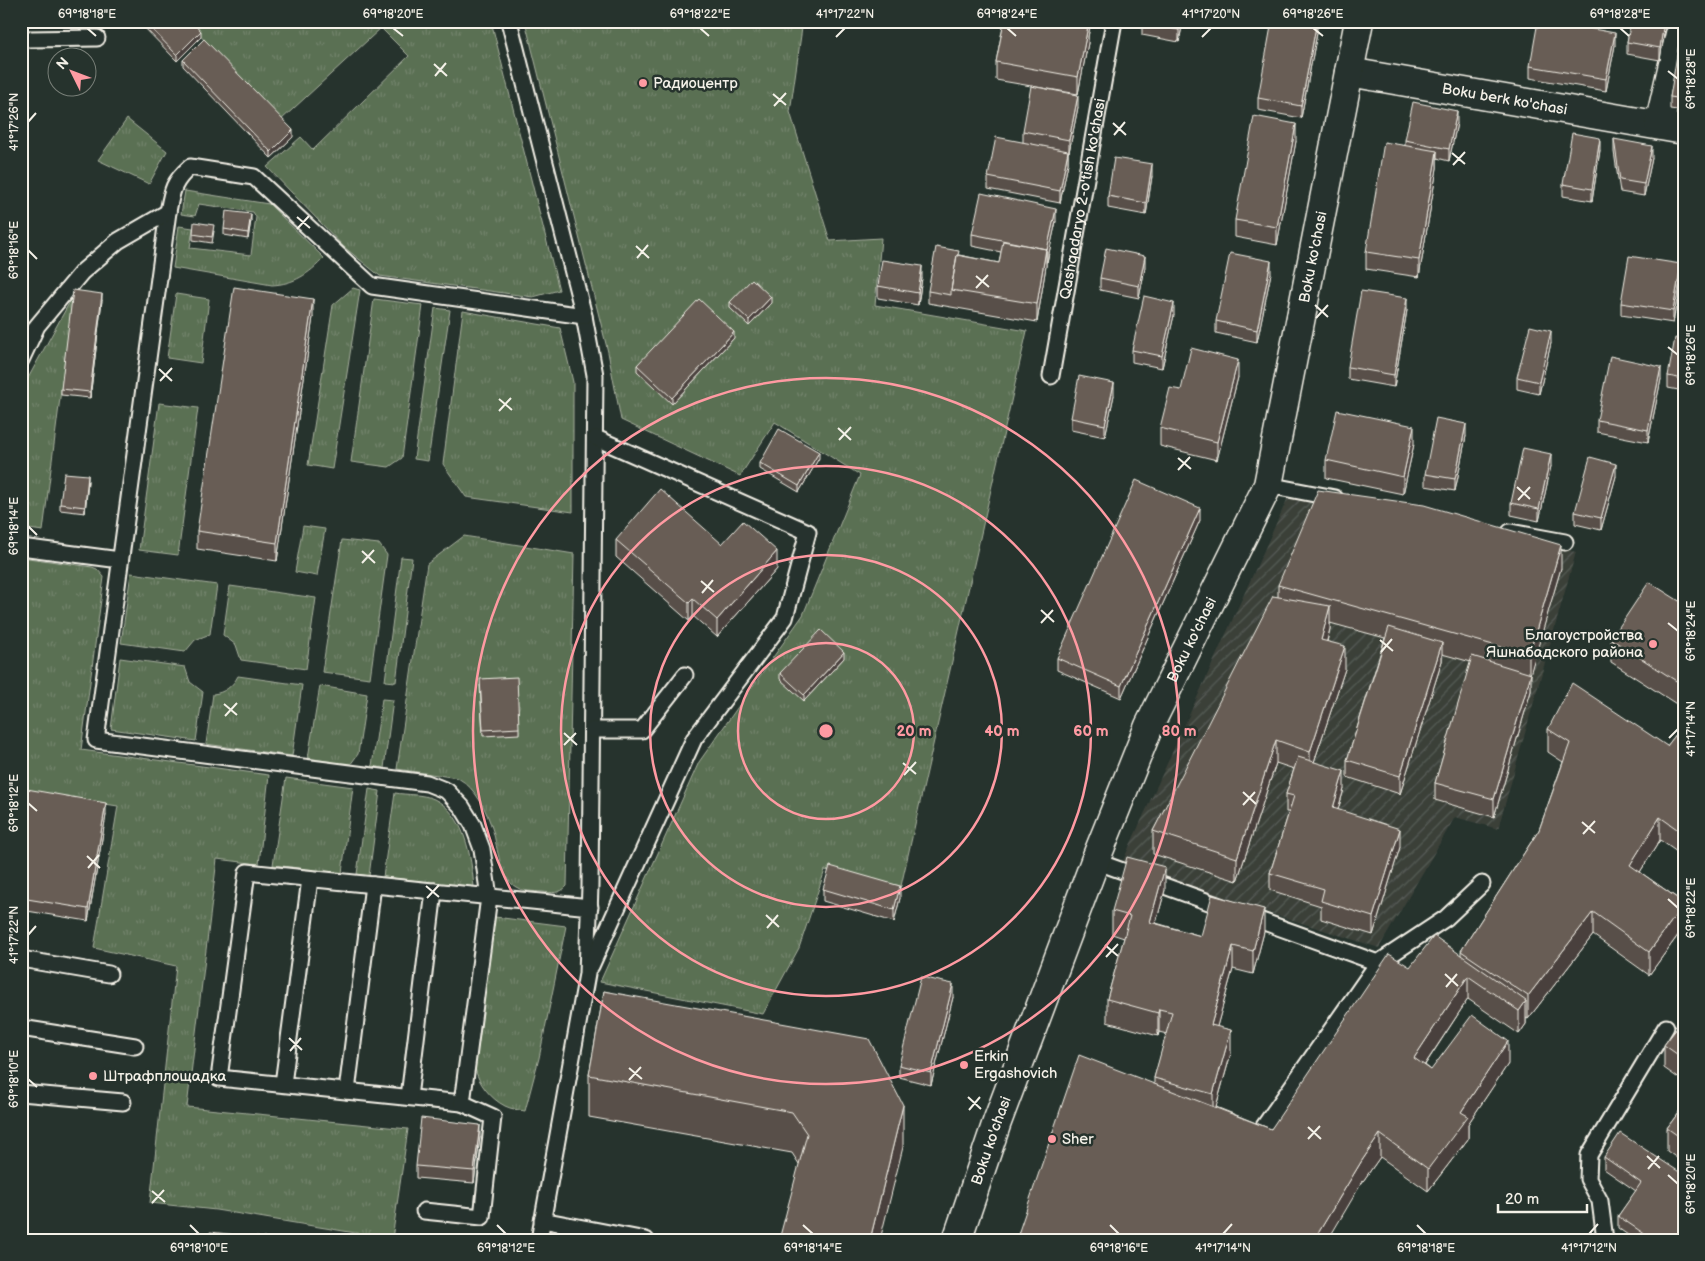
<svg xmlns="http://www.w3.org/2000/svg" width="1705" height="1261" viewBox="0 0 1705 1261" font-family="'Balsamiq Sans',sans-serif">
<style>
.industrial{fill:url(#industrial-furrows)}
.grass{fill:url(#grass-tufts);stroke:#a7b09e}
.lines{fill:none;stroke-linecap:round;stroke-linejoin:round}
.service-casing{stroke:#f4f1e8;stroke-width:19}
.minor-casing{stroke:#f4f1e8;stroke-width:31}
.tertiary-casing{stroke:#f4f1e8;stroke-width:31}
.service{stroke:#26332d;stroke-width:15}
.minor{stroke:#26332d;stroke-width:28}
.tertiary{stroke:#26332d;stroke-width:28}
.wall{fill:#595049;stroke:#f4f1e8}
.shaded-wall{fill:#49413c;stroke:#f4f1e8}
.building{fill:#685d55;stroke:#f4f1e8}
.ticks{fill:none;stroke:#f4f1e8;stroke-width:2}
.ring{fill:none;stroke:#ff9aa2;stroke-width:2.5}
.poi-dot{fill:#ff9aa2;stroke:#26332d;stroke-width:2}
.labels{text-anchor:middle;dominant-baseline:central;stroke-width:5;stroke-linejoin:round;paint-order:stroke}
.poi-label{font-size:15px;fill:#f4f1e8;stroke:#26332d;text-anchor:start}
.street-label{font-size:15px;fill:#f4f1e8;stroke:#26332d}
.centre{fill:#ff9aa2;stroke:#26332d;stroke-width:2.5}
.ring-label{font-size:15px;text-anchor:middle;font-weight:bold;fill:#ff9aa2;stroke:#26332d;stroke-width:5;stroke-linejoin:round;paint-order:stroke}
.neatline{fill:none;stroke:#f4f1e8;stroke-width:2}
.ticks-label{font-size:12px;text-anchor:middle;fill:#f4f1e8}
</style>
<defs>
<pattern id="industrial-furrows" width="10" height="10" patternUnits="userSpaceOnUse" patternTransform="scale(1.25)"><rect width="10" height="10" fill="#3a4039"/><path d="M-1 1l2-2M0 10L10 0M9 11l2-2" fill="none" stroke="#575c56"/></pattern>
<pattern id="grass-tufts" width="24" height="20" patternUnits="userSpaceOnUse" patternTransform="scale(1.25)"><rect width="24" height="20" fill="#5a6f53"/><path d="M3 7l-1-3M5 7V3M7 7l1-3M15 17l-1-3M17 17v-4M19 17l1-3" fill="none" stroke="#72846c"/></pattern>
</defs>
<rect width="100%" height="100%" fill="#26332d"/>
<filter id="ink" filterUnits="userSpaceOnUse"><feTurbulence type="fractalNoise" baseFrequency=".02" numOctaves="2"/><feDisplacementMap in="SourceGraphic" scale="10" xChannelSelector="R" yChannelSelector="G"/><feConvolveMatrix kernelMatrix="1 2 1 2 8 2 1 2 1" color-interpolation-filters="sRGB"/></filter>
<g filter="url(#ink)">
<path class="industrial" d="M1290 493 1576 552 1498 829 1455 817 1379 948 1121 865Z"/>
<path class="grass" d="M186 21H491L559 290 533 297 380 276 344 247 267 167 301 137 313 150 409 56 381 28 281 120Z
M525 21H803L790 112 830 241 881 238 875 305 1027 331 901 886 825 870 799 948 763 1014 600 982 699 762 803 615 860 475 775 422 740 476 621 420 608 352Z
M127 119 167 151 149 184 98 160Z
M185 191 269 204 324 258C309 274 294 284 272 285L173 268 179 226 193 228 190 248 251 255 256 217 253 212 199 204 195 216 181 214Z
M353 288 360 290 332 469 308 465 333 305Z
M176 294 209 299 201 363 167 358Z
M73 296 43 531 21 528V391Z
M374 299 423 305 402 458 389 467 351 462Z
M435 308 450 310 428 461 414 459Z
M463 311 560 328 573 382V512L466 497 443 464Z
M159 403 198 408 178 555 139 550Z
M303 526 325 529 317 576 295 572Z
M464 536 574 554 567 886C560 894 552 893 542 892 533 891 524 892 516 887 499 877 498 848 493 831 487 811 476 788 458 778L397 769 427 564Z
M342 540 379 544 387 555 370 678 322 672Z
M21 557 92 567 97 569 104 577 81 750 269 775 259 864 217 859 187 1107 408 1129 392 1239 216 1210 150 1203 176 966 94 948 118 806 21 791Z
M401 557 412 558 396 682 385 681Z
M131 573 217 585 210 634 195 640 185 652 121 643Z
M230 586 316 598 306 669 241 660 236 645 223 635Z
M120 658 185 667 190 682 203 692 196 741 111 729Z
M238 676 302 685 292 756 206 744 213 694C224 693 233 686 238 676Z
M320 686 367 694 358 754 350 765 308 758Z
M382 699 393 700 384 768 372 766Z
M286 778 353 787 342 873 273 865Z
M369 789 380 791 369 876 357 874Z
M395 793C407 795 423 794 434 799 465 814 471 856 474 887L383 877Z
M495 917 566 926 539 1058 525 1111C519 1110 511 1109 505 1106 491 1099 478 1083 475 1068Z"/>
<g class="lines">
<defs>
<g id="service">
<path d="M509 21 584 316 595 375 590 886 587 974 539 1240"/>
<path d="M21 37 29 39 97 38"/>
<path d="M584 316 372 286 254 177 190 167C173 182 172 190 168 212L96 740 427 783 447 791 462 807 473 825 482 849 489 897 462 1103 219 1078 247 872C361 884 475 896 590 907"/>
<path d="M21 360 37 326 82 272 118 241 168 212"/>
<path id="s1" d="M1051 376 1114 21"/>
<path d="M1268 485 1335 498"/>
<path d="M1510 532 1565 542"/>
<path d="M21 547 120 560"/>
<path d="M592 730H642L685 675"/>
<path d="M1095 861 1378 963"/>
<path d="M21 959 109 974"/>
<path d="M591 966 694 739 785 618 808 532 596 438"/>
<path d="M21 1028 135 1046"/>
<path d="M283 1084 310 879"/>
<path d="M347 1091 373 885"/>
<path d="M21 1093 123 1102"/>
<path d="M409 1097 434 891"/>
<path d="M1260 1132 1378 963 1446 918 1482 884"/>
<path d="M424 1211 482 1217 493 1117 462 1103"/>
<path d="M542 1220 646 1240"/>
<path d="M1605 1240 1600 1201 1588 1179 1589 1155 1666 1027"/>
</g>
<g id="minor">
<path id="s2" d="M1349 72 1684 130"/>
<path d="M1659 125 1683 21"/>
</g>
<g id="tertiary">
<path id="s3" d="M957 1240 997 1122 1095 861 1149 726 1268 485 1359 21"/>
</g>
</defs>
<use href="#service" class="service-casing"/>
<use href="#minor" class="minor-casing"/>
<use href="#tertiary" class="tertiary-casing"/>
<use href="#service" class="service"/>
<use href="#minor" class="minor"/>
<use href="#tertiary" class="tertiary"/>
</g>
<path class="wall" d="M138 21H192L201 37 177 61Z
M1004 21H1091L1088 37V43L1078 94 996 80V62Z
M1142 21H1183L1179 42 1142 35Z
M1631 21H1666L1660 60 1627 54V42Z
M1684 31V111L1670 109V97Z
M1317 33 1301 118 1258 110V98Z
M1615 45 1606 91 1530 78V66Z
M183 60 293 137 271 158 183 66Z
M1078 107 1069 152H1068V163L1060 203 988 189V177L1023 142V131Z
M1457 123 1449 161 1437 158V168L1419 277 1366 269V252L1405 146V140Z
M1614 139 1652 158 1644 196 1620 192 1614 152Z
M1296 141 1277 245 1235 237V220Z
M1600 150 1592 201 1563 196V184Z
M1152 176 1146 215 1108 208V196Z
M251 220 248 239 224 235V229Z
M1056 221 1047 262H1046V266L1037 322 928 303V291L959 255 999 263 1001 252 972 246V234Z
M214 231 212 243 193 240V234Z
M1145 268 1139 298 1100 290V278Z
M1271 273 1257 342 1216 333V321Z
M1681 276 1673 323 1621 315V303Z
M922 278 918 305 878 298V286Z
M102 300 90 398 61 395V389Z
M730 302 771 303 749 326 730 308Z
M1407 310 1394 387 1348 379V367Z
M1174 315 1162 368 1132 362V350Z
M313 317 277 561 197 549V531Z
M734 338 672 404 637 371V365Z
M1684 340V391L1668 388V376Z
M1551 343 1539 394 1517 389V377Z
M1238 377 1217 460 1160 446V428L1181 390Z
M1661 379 1648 442 1597 432V420Z
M1114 395 1105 437 1071 430V418Z
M1466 436 1455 491 1425 486V474Z
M1414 444 1403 494 1326 478V460Z
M819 458 799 492 760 469V463Z
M1551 466 1539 521 1511 515V503Z
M1616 476 1601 530 1575 524V512Z
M88 481 85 513 60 510V504Z
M1200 520 1121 698 1057 670V658Z
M616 540 777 569 717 637 693 616 689 621 616 557Z
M1561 568 1530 673 1531 691 1494 817 1435 800V783L1471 662 1442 654V661L1400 794 1347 777V760L1385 638 1330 623V629L1327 642 1345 669 1314 762 1344 789 1338 810 1400 847 1373 935 1321 919V906L1270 890V873L1289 812H1286V794L1294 769 1276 763 1237 881 1153 854V831L1278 597V585Z
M1684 604 1681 707 1611 662V639Z
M844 658 804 701 780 679V673Z
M480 685 519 728V734L483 736Z
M1684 724V857L1660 840 1640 872 1684 903V927L1649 975 1593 935 1528 1019 1526 1018V1024L1519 1034 1468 999 1425 1065 1431 1070 1508 1064 1468 1124V1139L1428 1191 1380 1157 1361 1184 1154 1084V1078L1167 1034 1159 1032 1158 1036 1107 1022V999L1124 938 1112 934V911L1165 890 1156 923 1201 936 1264 932 1253 974 1233 969 1217 1026 1231 1053 1216 1107 1271 1129 1410 967 1461 955V951L1539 830 1563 762 1548 752V729L1667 746Z
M21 788 106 815 88 921 21 910Z
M823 889 900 898 894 922 823 901Z
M604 991 903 1147 799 1164 792 1153 589 1117V1075Z
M953 997 931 1085 899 1077V1065Z
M1684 1019V1082L1664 1068V1045Z
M1684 1105V1163L1667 1151V1128Z
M480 1137 474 1183 416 1178V1166Z
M1604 1157 1684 1175V1240H1635L1618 1228V1216L1636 1191 1604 1169Z
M21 1181 27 1194 23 1238H21Z"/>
<path class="shaded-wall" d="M1088 21H1091L1088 37V43L1078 94V77L1088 26Z
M1180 21H1183L1179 42V30Z
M1317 21V33L1301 118V106Z
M1664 21H1666L1660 60V48Z
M201 31V37L177 61V55Z
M1615 33V45L1606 91V79Z
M1078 95V107L1069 152V140Z
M1457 111V123L1449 161V149Z
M1296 124V141L1277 245V227Z
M293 130V137L271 158V152Z
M1600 138V150L1592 201V189Z
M1652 146V158L1644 196V184Z
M1068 151V163L1060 203V191Z
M1437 151V168L1419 277V260Z
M1152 164V176L1146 215V203Z
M1056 209V221L1047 262V250Z
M251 214V220L248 239V233Z
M1046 249V266L1037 322V304Z
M1145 256V268L1139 298V286Z
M1271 261V273L1257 342V330Z
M1681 264V276L1673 323V311Z
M922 266V278L918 305V293Z
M102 294V300L90 398V392Z
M771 297V303L749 326V320Z
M1407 298V310L1394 387V375Z
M313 299V317L277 561V543Z
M1174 303V315L1162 368V356Z
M1551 331V343L1539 394V382Z
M734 332V338L672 404V398Z
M1238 360V377L1217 460V442Z
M1661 367V379L1648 442V430Z
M1114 383V395L1105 437V425Z
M1466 424V436L1455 491V479Z
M1414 426V444L1403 494V477Z
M819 452V458L799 492V486Z
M1551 454V466L1539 521V509Z
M1616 464V476L1601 530V518Z
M88 475V481L85 513V507Z
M1200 508V520L1121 698V686Z
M1561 545V568L1529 678V655Z
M777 551V569L717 637V620Z
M693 599V616L689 621V603Z
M1330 606V629L1321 663V640Z
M1442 643V661L1400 794V776Z
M1345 646V669L1310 774V752Z
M844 652V658L804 701V695Z
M1531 674V691L1494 817V799Z
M1684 680V703L1681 707V684Z
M1276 740V763L1237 881V858Z
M1344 771V789L1333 826V808Z
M106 803V815L88 921V909Z
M1660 817V840L1630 888V865Z
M1400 829V847L1373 935V917Z
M1165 867V890L1150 945V922Z
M900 886V898L894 922V910Z
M1684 904V927L1649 975V952Z
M1264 909V932L1253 974V951Z
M1593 912V935L1528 1019V996Z
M1233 946V969L1211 1048V1025Z
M1468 976V999L1414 1081V1058Z
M953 984V997L931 1085V1073Z
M1526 1001V1024L1519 1034V1011Z
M1159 1009V1032L1158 1036V1013Z
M1231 1030V1053L1213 1117V1094Z
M1508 1041V1064L1468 1124V1139L1428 1191V1169L1461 1112Z
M903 1105V1147L880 1240H870Z
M480 1125V1137L474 1183V1171Z
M1380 1134V1157L1361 1184 1328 1240H1314L1361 1162Z
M27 1182V1194L23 1238V1226Z"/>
<path class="building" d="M144 21H192L201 31 177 55Z
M1004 21H1064L1088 26 1078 77 996 62Z
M1142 21H1180L1179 30 1142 23Z
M1272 21H1317L1301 106 1258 98Z
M1538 21H1549L1615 33 1606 79 1530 66Z
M1631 21H1664L1660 48 1627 42Z
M1681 31H1684V99L1670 97Z
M204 39 293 130 271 152 183 60Z
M1031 86 1078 95 1069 140 1023 131Z
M1413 102 1457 111 1449 149 1405 140Z
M1254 116 1296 124 1277 227 1235 220Z
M1572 133 1600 138 1592 189 1563 184Z
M996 137 1068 151 1060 191 988 177Z
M1614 139 1652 146 1644 184 1620 180Z
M1384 142 1437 151 1419 260 1366 252Z
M1114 158 1152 164 1146 203 1108 196Z
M981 193 1056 209 1047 250 1046 249 972 234Z
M226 211 251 214 248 233 224 229Z
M194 222 214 225 212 237 193 234Z
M1003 241 1046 249 1037 304 951 290 957 255 999 263Z
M936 247 959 251 958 255H957L951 290V295L928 291Z
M1106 248 1145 256 1139 286 1100 278Z
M1230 253 1271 261 1257 330 1216 321Z
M1629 256 1681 264 1673 311 1621 303Z
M882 260 922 266 918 293 878 286Z
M752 279 771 297 749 320 730 302Z
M234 287 313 299 277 543 197 531Z
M73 290 102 294 90 392 61 389Z
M1361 291 1407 298 1394 375 1348 367Z
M1144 296 1174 303 1162 356 1132 350Z
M699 299 734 332 672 398 637 365Z
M1530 326 1551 331 1539 382 1517 377Z
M1675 338 1684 340V379L1668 376Z
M1191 348 1238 360 1217 442 1160 428 1170 388 1181 390Z
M1610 356 1661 367 1648 430 1597 420Z
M1079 376 1114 383 1105 425 1071 418Z
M1337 410 1414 426 1403 477 1326 460Z
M1436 418 1466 424 1455 479 1425 474Z
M779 429 819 452 799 486 760 463Z
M1523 448 1551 454 1539 509 1511 503Z
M1590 457 1616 464 1601 518 1575 512Z
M64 473 88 475 85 507 60 504Z
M1136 480 1200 508 1121 686 1057 658Z
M660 489 722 544 743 521 777 551 717 620 693 599 689 603 616 540Z
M1318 490 1424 505 1561 545 1529 655 1278 585Z
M1649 582 1684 604V680L1681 684 1611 639Z
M1273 596 1330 606 1321 640 1345 646 1310 752 1276 740 1237 858 1153 831Z
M1389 627 1442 643 1400 776 1347 760Z
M821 630 844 652 804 695 780 673Z
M1472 656 1531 674 1494 799 1435 783Z
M517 677 519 728 483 730 480 679Z
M1572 683 1667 746 1684 724V783L1682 785 1684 786V834L1660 817 1630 865 1684 903V904L1649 952 1593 912 1528 996 1461 951 1539 830 1570 743 1548 729Z
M1298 757 1344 771 1333 808 1400 829 1373 917 1321 901 1324 889 1270 873 1294 796 1286 794Z
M21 788 106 803 88 909 21 898Z
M1127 857 1165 867 1150 922 1201 936 1212 895 1264 909 1253 951 1233 946 1211 1025 1231 1030 1213 1094 1154 1078 1172 1012 1159 1009 1158 1013 1107 999 1130 916 1112 911Z
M830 866 900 886 894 910 823 889Z
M1434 936 1526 1001 1519 1011 1468 976 1414 1058 1431 1070 1472 1015 1508 1041 1461 1112 1468 1116 1428 1169 1380 1134 1361 1162 1314 1240H1016L1079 1055 1271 1129 1389 954 1410 967Z
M921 977 953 984 931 1073 899 1065Z
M604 991 869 1039 903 1105 870 1240H779L807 1134 792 1112 589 1075Z
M1684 1019V1059L1664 1045Z
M1684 1105V1140L1667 1128Z
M421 1118 480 1125 474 1171 416 1166Z
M1620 1133 1684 1175V1240H1647L1649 1237 1618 1216 1641 1183 1604 1157Z
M21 1181 27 1182 23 1226H21Z
M210 1232 281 1240H209Z"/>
</g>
<path class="ticks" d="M87 28 96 36M393 28 403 36M700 28 709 36M1007 28 1016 36M1313 28 1323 36M1620 28 1629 36M836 37 845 28M1202 37 1211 28M434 64 447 76M1668 71 1678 79M435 76 446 63M773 94 786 105M774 106 786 93M28 122 36 113M1113 123 1126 135M1114 135 1125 122M1452 153 1465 164M1453 165 1465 152M297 217 310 228M297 229 309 216M636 246 649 258M28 250 37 259M637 258 648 245M976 276 989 287M976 288 988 275M1315 305 1328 317M1316 318 1328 305M1668 347 1678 355M159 369 172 381M160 381 172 368M499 399 512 410M499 411 511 398M838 428 851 440M839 440 851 427M1178 458 1191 469M1178 470 1190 457M1517 487 1530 499M1518 500 1530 487M28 526 37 535M362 551 375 563M362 563 374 550M701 581 714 592M702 593 713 580M1041 610 1054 622M1041 623 1053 610M1668 623 1678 631M1380 640 1393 651M1381 652 1392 639M224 704 237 715M225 716 237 703M564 733 577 745M1669 738 1678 729M564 745 576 733M903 763 916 774M904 775 916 762M1243 792 1256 804M28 803 37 811M1243 805 1255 792M1582 822 1595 833M1583 834 1595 821M87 856 100 868M88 868 99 855M426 886 439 897M427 898 439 885M1668 899 1678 908M766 915 779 927M767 928 778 915M28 935 36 926M1105 945 1118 956M1106 957 1118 944M1445 974 1458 986M1446 987 1457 974M289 1038 302 1050M290 1051 301 1038M629 1068 642 1079M28 1079 37 1087M629 1080 641 1067M968 1097 981 1109M969 1110 980 1097M1308 1127 1321 1139M1308 1139 1320 1126M1647 1156 1660 1168M1648 1169 1659 1156M1668 1175 1678 1184M152 1191 165 1202M152 1203 164 1190M190 1225 199 1234M497 1225 506 1234M803 1225 813 1234M1110 1225 1119 1234M1417 1225 1426 1234M1223 1234 1232 1224M1589 1234 1598 1224"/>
<g class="ring">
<circle cx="826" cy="731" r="88"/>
<circle cx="826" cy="731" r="176"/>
<circle cx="826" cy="731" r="265"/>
<circle cx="826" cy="731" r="353"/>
</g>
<g class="poi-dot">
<circle cx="643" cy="83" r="5"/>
<circle cx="1653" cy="644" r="5"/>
<circle cx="964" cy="1065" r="5"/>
<circle cx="93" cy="1076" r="5"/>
<circle cx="1052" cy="1139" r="5"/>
</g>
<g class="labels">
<g class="poi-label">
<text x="653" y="83">Радиоцентр</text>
<text x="1643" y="635" text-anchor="end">Благоустройства<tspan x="1643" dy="17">Яшнабадского района</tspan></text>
<text x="974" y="1056">Erkin<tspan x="974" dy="17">Ergashovich</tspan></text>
<text x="103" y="1076">Штрафплощадка</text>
<text x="1062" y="1139">Sher</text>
</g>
<g class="street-label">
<text stroke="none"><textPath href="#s2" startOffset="158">Boku berk ko'chasi</textPath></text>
<text stroke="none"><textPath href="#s1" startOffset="180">Qashqadaryo 2-o'tish ko'chasi</textPath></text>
<text stroke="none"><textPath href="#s3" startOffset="1050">Boku ko'chasi</textPath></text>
<text stroke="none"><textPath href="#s3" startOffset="645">Boku ko'chasi</textPath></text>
<text stroke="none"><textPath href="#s3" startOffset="105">Boku ko'chasi</textPath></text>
</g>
</g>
<circle cx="826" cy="731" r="8" class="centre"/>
<g class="ring-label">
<text x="914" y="736">20 m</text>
<text x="1002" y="736">40 m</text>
<text x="1091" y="736">60 m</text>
<text x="1179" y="736">80 m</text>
</g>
<rect width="1705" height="1261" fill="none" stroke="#26332d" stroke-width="55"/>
<g transform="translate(72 72) rotate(312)"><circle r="24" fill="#26332d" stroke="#787f78"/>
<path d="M0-4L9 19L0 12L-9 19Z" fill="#ff9aa2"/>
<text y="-8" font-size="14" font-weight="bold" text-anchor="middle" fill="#f4f1e8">N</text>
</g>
<path d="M1498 1204v8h89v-8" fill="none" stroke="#f4f1e8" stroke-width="2.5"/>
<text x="1505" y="1204" font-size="15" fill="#f4f1e8" stroke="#26332d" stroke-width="4" paint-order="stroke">20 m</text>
<rect x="28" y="28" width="1650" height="1206" class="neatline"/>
<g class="ticks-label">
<text x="87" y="18">69°18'18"E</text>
<text x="393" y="18">69°18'20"E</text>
<text x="700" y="18">69°18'22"E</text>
<text x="845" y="18">41°17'22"N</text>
<text x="1007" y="18">69°18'24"E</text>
<text x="1211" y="18">41°17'20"N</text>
<text x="1313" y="18">69°18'26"E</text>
<text x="1620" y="18">69°18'28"E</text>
<text transform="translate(1691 79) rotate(-90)" y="4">69°18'28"E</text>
<text transform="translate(14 122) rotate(-90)" y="4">41°17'26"N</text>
<text transform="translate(14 250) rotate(-90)" y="4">69°18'16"E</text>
<text transform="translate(1691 355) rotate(-90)" y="4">69°18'26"E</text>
<text transform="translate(14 526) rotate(-90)" y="4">69°18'14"E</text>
<text transform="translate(1691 631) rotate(-90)" y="4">69°18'24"E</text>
<text transform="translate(1691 729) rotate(-90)" y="4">41°17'14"N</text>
<text transform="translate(14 803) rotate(-90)" y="4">69°18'12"E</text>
<text transform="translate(1691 908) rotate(-90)" y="4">69°18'22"E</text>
<text transform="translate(14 935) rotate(-90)" y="4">41°17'22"N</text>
<text transform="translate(14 1079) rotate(-90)" y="4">69°18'10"E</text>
<text transform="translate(1691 1184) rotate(-90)" y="4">69°18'20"E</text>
<text x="199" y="1252">69°18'10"E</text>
<text x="506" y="1252">69°18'12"E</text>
<text x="813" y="1252">69°18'14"E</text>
<text x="1119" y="1252">69°18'16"E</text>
<text x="1223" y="1252">41°17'14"N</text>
<text x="1426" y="1252">69°18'18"E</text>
<text x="1589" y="1252">41°17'12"N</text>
</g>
</svg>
